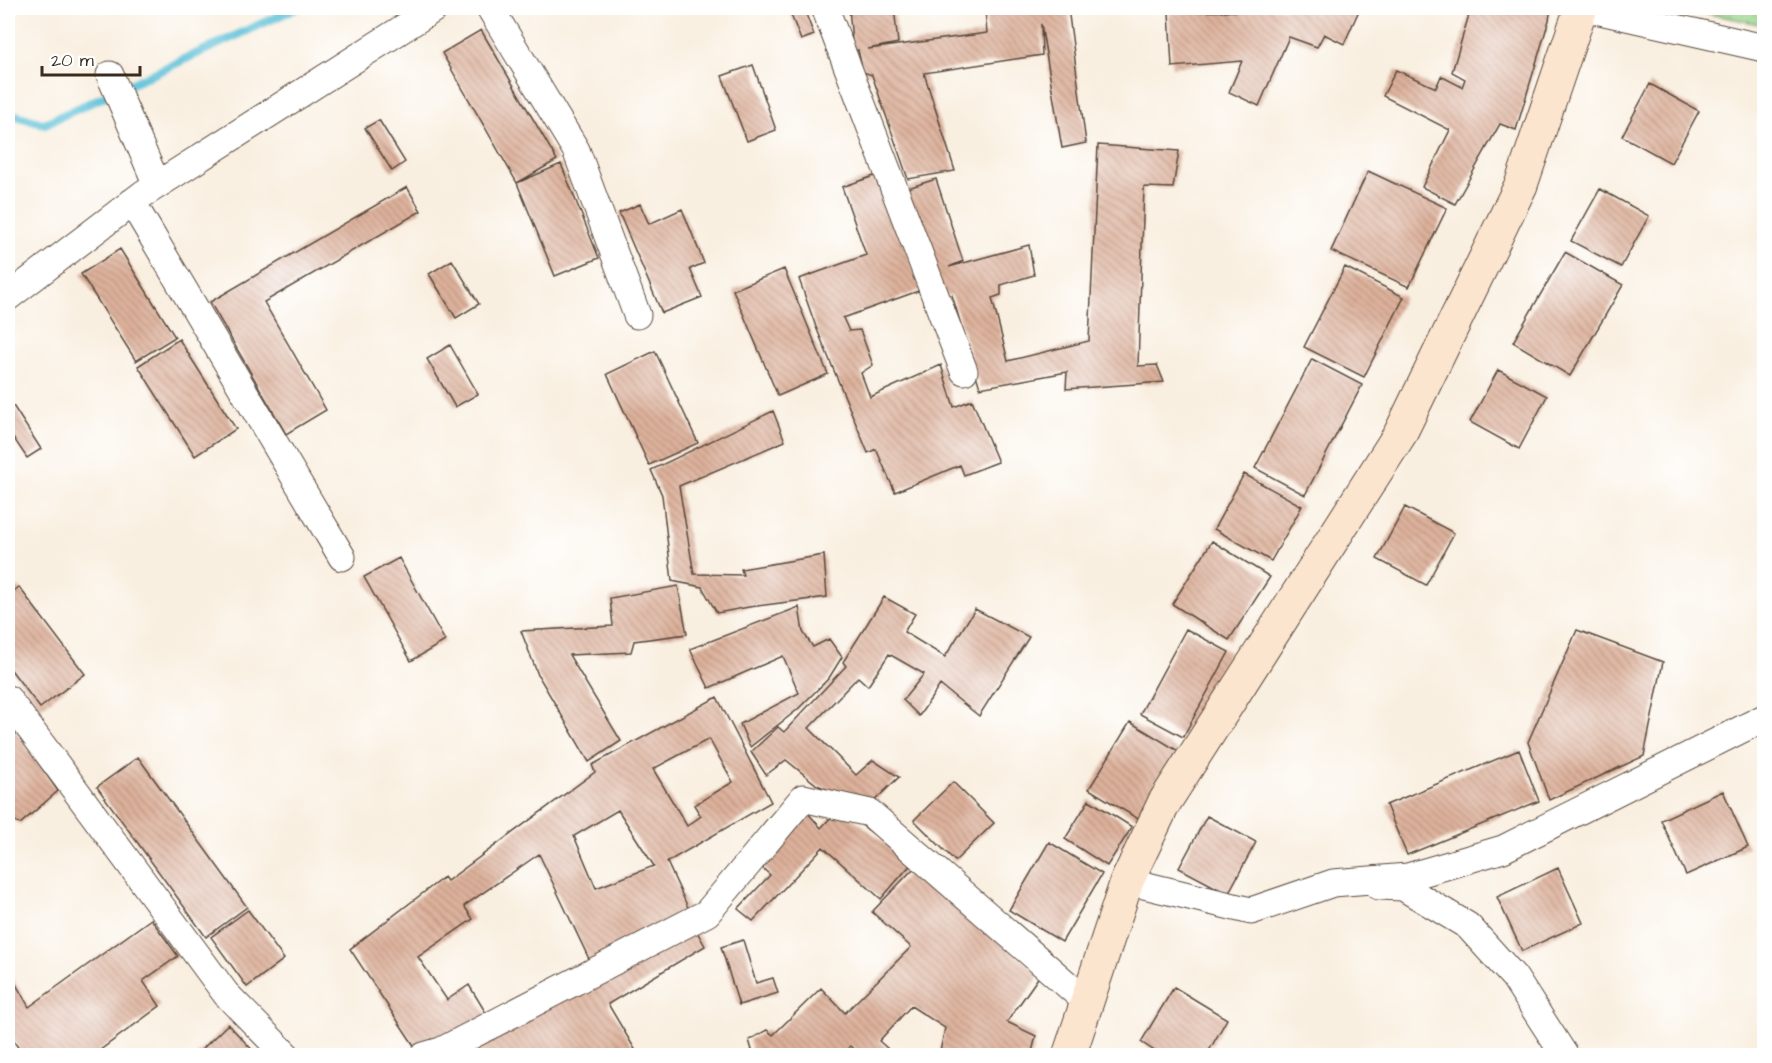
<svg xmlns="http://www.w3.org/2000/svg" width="1772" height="1063" viewBox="0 0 1772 1063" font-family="'Architects Daughter',sans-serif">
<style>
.park{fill:url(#park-dots);stroke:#6a7f54;stroke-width:1.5}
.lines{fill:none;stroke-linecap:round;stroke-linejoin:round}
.stream{stroke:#5ac0d7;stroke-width:9}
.building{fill:url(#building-back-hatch);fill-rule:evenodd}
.minor-casing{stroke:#58483b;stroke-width:29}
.secondary-casing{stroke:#58483b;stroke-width:35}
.minor{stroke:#fff;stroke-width:27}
.secondary{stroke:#fce5cf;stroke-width:33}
</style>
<defs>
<pattern id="park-dots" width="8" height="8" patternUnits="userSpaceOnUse" patternTransform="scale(1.5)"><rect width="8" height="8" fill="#99d489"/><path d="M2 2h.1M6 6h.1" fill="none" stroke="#85b676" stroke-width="1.8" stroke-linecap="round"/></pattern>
<pattern id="building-back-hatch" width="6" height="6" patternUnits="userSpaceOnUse" patternTransform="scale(1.5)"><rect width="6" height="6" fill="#deb29c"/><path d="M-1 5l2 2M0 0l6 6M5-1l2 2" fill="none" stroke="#b5917f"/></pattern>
</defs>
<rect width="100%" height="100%" fill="#fff"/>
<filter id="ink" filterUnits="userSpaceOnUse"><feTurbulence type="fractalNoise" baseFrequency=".0167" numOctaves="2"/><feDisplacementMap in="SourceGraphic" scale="12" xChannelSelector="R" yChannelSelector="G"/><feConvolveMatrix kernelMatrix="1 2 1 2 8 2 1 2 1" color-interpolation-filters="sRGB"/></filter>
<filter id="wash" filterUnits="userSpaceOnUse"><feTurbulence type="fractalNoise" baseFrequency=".008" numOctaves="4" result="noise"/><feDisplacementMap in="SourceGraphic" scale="24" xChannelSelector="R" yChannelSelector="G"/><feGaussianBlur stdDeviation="1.35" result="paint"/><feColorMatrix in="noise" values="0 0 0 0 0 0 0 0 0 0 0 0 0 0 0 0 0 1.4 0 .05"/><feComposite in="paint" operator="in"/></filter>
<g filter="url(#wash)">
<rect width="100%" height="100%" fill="#f9efe0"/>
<path class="park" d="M1681 8H1764V25Z"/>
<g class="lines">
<path class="stream" d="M8 113 44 124 296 8"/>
</g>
<g id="blocks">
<path class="building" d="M849 8H894L898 43 868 49 987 33 985 9 1068 8 1086 143 1062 148 1041 24 1042 55 924 73 955 171 908 179 872 75 863 72 858 50 853 51Z
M1252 8H1360L1344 44 1324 34 1317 47 1289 37 1259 106 1229 92 1242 61 1172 67 1169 12 1252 11Z
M1471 8H1551L1549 20 1516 130 1500 124 1455 204 1422 187 1450 130 1383 96 1396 70 1436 88 1441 76 1462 87 1465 79 1452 72Z
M804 9 814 35 801 40 791 15Z
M481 30 557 160 517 183 561 164 599 258 555 276 517 183 442 53Z
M753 65 776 130 747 141 722 76Z
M1650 84 1699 111 1671 163 1622 136Z
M379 120 405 162 392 171 365 128Z
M1098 145 1179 151 1173 188 1144 187 1138 366 1157 365 1164 382 1066 389 1067 372 980 388 952 295 945 296 905 189 936 179 963 261 949 267 1029 245 1034 275 1001 285V295L992 298 1008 361 1089 341Z
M1368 171 1447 208 1409 287 1331 251Z
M880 174 921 290 843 318 849 331 860 330 873 365 861 373 870 397 941 365 954 407 972 400 998 462 964 475 960 465 895 492 876 449 868 453 816 327 799 279 866 255 842 187Z
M407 187 421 211 264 302 326 410 286 434 210 302Z
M1600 189 1649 216 1621 267 1571 241Z
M640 204 649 224 682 209 704 263 690 269 702 297 662 313 619 213Z
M120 249 175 337 136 361 81 274Z
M1565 252 1623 285 1570 376 1513 342Z
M452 260 479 304 456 318 429 274Z
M1345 267 1404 297 1364 377 1304 347Z
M784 269 828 374 778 396 733 290Z
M179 339 236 429 195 456 138 366Z
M450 345 478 394 455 407 427 359Z
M655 351 698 443 649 465 607 374Z
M1312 359 1362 385 1305 495 1255 468Z
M1498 370 1547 396 1519 449 1470 422Z
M8 398 41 449 27 458 13 437 8 441Z
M773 411 785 441 679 486 694 574 743 575 741 569 824 555 827 597 749 607 717 613 702 587 672 581 662 495 651 470Z
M1244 474 1302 506 1271 561 1214 529Z
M1405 507 1454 533 1426 585 1377 559Z
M1212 541 1270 577 1229 640 1172 604Z
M399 558 445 641 411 661 364 577Z
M678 586 687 634 634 641 631 652 569 655 621 741 589 762 538 675 521 631 613 626 610 598Z
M19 587 85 674 40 708 8 666V595Z
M884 597 915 614 904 632 945 657 975 609 1029 637 979 716 940 685 919 716 903 700 924 674 889 654 868 686 858 677 809 728 856 775 873 760 899 777 871 804 848 798 817 785 786 760 766 775 751 752 778 727 784 732 846 666 843 662Z
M799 607 803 632 813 647 829 639 842 657 829 678 797 710 750 747 740 724 799 693 783 656 709 688 690 649Z
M1186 629 1229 652 1183 737 1140 714Z
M1577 630 1663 662 1644 756 1549 800 1528 742Z
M717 697 771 802 667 862 692 916 590 961 539 854 464 906 473 919 418 957 447 1000 469 985 489 1018 417 1050 350 949 444 877 447 881 595 772 592 765ZM709 739 733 782 694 805 701 816 687 826 653 769ZM618 810 654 866 596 888 574 836Z
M8 720 58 791 20 824 8 817Z
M1130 722 1180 752 1138 819 1089 789Z
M1519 750 1539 801 1407 855 1386 805Z
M138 757 247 907 206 937 97 787Z
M953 782 994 823 955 861 914 820Z
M1723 791 1748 847 1686 875 1661 820Z
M1089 800 1132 827 1107 866 1065 839Z
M807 812 821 828 835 813 852 818 912 863 881 899 823 847 753 921 738 909 770 875 758 864Z
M1207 816 1256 842 1228 894 1179 868Z
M1049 842 1102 874 1062 942 1009 910Z
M915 867 1040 975 1007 1022 1036 1036 1031 1056H939L945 1028 911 1006 879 1041 896 1056H861L850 1046 840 1056H745L752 1050 749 1040 767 1030 773 1035 821 988 845 1013 911 947 872 912Z
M1558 868 1583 923 1522 951 1497 897Z
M248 910 284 959 247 987 211 937Z
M151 919 178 956 143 981 160 1006 92 1056H24L8 1033V977L10 974 29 1007Z
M696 930 705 946 608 1004 639 1056H581L579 1051 571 1056H453Z
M743 940 756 983 773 978 778 993 739 1005 721 947Z
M1174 987 1227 1019 1206 1056H1162L1141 1042Z
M228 1024 258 1056H195Z"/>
</g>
</g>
<g filter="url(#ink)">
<use href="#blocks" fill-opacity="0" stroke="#58483b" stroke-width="1.5"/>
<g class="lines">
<defs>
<path id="minor" d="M490 8 576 150 637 315
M825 8 964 371
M1587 8 1764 48
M110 75 157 185
M132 202 342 557
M8 297 143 194 435 8
M8 699 226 994 287 1056
M1127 881 1251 911 1333 883 1408 877 1503 849 1764 718
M1379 886 1403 887 1468 926 1514 977 1565 1056
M424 1056 441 1051 707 913 803 798 870 813 1087 1002"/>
<path id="secondary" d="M1069 1056 1127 881 1164 803 1400 434 1521 185 1581 8"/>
</defs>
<use href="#minor" class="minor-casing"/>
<use href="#secondary" class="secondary-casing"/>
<use href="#minor" class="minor"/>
<use href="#secondary" class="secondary"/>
</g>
</g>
<rect width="1772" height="1063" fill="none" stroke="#fff" stroke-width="30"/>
<path d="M42 66v9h98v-9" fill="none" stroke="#3b2a1e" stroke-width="3"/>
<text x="51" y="66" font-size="18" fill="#3b2a1e" stroke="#ffffff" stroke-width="4.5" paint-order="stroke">20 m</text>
</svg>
